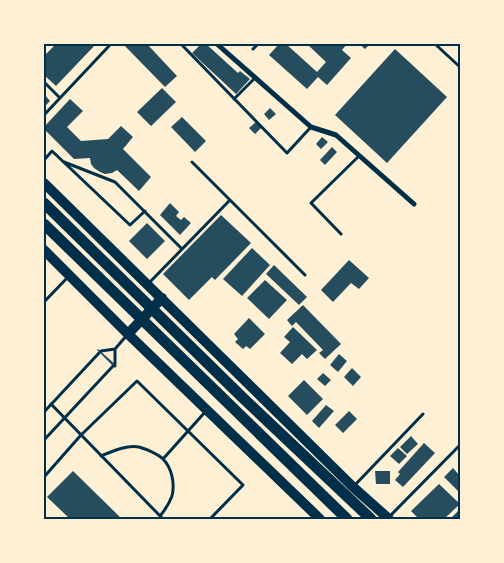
<svg xmlns="http://www.w3.org/2000/svg" width="504" height="563" viewBox="0 0 504 563" font-family="Overpass,sans-serif">
<style>
.building{fill:#264d5e}
.lines{fill:none;stroke-linecap:round;stroke-linejoin:round}
.service{stroke:#003049;stroke-width:3}
.minor{stroke:#003049;stroke-width:5}
.primary{stroke:#003049;stroke-width:10}
.trunk{stroke:#003049;stroke-width:11}
.neatline{fill:none;stroke:#003049;stroke-width:2}
</style>
<rect width="100%" height="100%" fill="#fdf0d5"/>
<path class="building" d="M56 44H96L56 86 44 75V56Z
M123 44H147L177 76 165 87Z
M201 44H206L238 73 240 71 250 79 236 94 192 53Z
M279 44H286L317 72 326 62 307 44H337L340 46 342 44H347L342 50 351 58 327 85 318 77 307 89 269 55Z
M359 44H370L365 49Z
M395 49 447 97 387 163 335 115Z
M162 88 176 102 151 126 137 112Z
M44 94 50 101 44 107Z
M70 99 83 111 67 127 81 141 108 139 121 126 133 137 123 149 151 177 139 191 117 170 112 173 105 174 100 172 94 168 91 164 90 158 74 159 44 129V127Z
M270 108 276 114 269 120 264 114Z
M182 117 206 141 195 152 171 127Z
M256 122 262 127 255 134 249 128Z
M322 137 328 142 321 149 316 144Z
M332 147 337 152 325 165 320 160Z
M170 203 179 212 176 216 181 220 184 217 191 223 180 235 160 215Z
M221 215 251 243 215 280 212 277 189 300 163 274Z
M147 223 165 241 147 259 129 241Z
M252 248 270 265 242 296 223 279Z
M349 260 369 278 359 289 351 283 333 302 321 290Z
M274 265 307 297 299 305 266 274Z
M265 280 287 300 269 319 247 298Z
M303 305 341 344 325 359 319 353 323 350 296 322 292 326 287 320Z
M249 318 265 334 250 349 246 346 243 349 235 342 238 339 234 334Z
M293 327 317 350 307 359 302 354 292 364 280 353 290 342 284 337Z
M98 349 117 366 115 368 97 350Z
M339 354 347 361 338 372 330 365Z
M352 368 361 377 353 386 344 377Z
M323 373 331 380 325 386 317 379Z
M304 380 323 399 307 415 288 396Z
M326 405 334 411 319 428 312 421Z
M349 411 357 419 343 433 335 425Z
M411 436 418 444 407 454 400 447Z
M424 443 435 453 403 487 395 480 400 474 398 472Z
M398 448 407 456 399 464 390 456Z
M453 468 460 476V493L444 477Z
M73 471 122 519H70L47 497Z
M375 471H390V484H376Z
M439 484 460 504 444 519H419L411 511Z
M460 509V519H450Z"/>
<g class="lines">
<path class="service" d="M181 44 287 153 311 127
M435 44 460 67
M253 49 258 44
M44 82 60 98
M234 99 255 78
M44 115 109 46 107 44
M44 160 52 151 130 225 145 211
M64 162 115 182 182 249
M192 162 305 275
M341 234 311 203 359 156
M148 284 230 200
M44 302 69 276
M101 351 115 349
M115 364V349L127 335
M51 404 163 519
M44 412 99 353
M44 440 113 366
M101 456C113 451 126 445 139 447 146 449 158 454 163 459 172 468 175 484 172 496 169 504 165 510 160 516
M163 459 206 411
M44 477 81 435 137 381 243 485 210 519
M354 486 423 414
M390 516 460 445
M44 518 45 519"/>
<path class="minor" d="M217 44 311 127 336 135 414 204"/>
<path class="primary" d="M44 183 353 487 389 519
M44 250 128 334 320 519
M128 334 162 298"/>
<path class="trunk" d="M44 203 242 397 371 519
M44 224 347 519"/>
</g>
<rect width="504" height="563" fill="none" stroke="#fdf0d5" stroke-width="90"/>
<rect x="45" y="45" width="414" height="473" class="neatline"/>
</svg>
